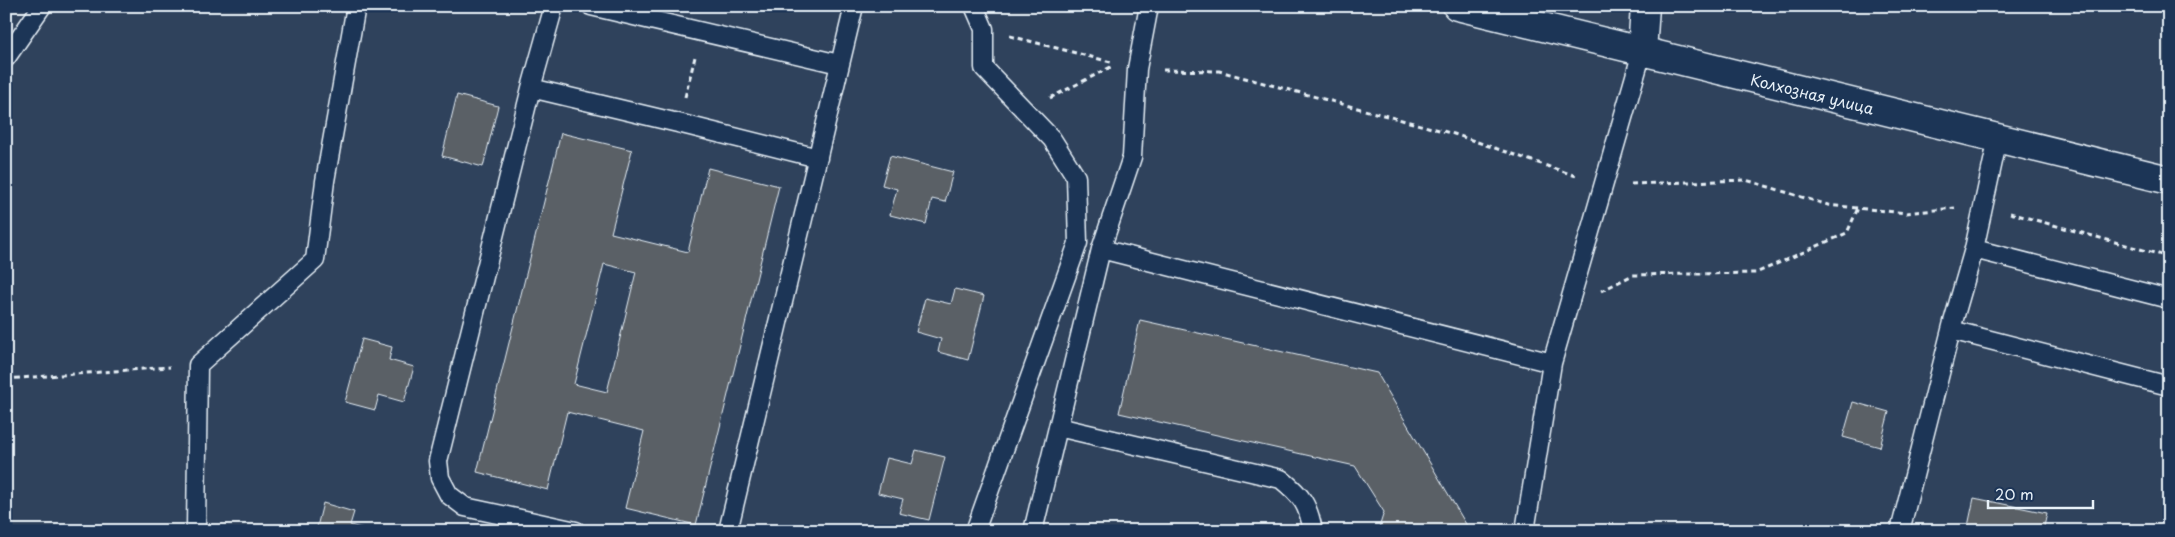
<svg xmlns="http://www.w3.org/2000/svg" width="2175" height="537" viewBox="0 0 2175 537" font-family="'Playpen Sans',sans-serif">
<style>
.building{fill:#5a6066;stroke:#e8f1f8;fill-rule:evenodd}
.lines{fill:none;stroke-linecap:round;stroke-linejoin:round}
.lane-casing{stroke:#e8f1f8;stroke-width:21}
.street-casing{stroke:#e8f1f8;stroke-width:31}
.secondary-casing{stroke:#e8f1f8;stroke-width:31}
.path{stroke:#e8f1f8;stroke-width:3;stroke-dasharray:5 4;stroke-linecap:butt}
.lane{stroke:#1d3557;stroke-width:18}
.street{stroke:#1d3557;stroke-width:28}
.secondary{stroke:#1d3557;stroke-width:28}
.labels{text-anchor:middle;dominant-baseline:central;stroke-width:4.5;stroke-linejoin:round;paint-order:stroke}
.street-label{font-size:15px;fill:#e8f1f8;stroke:#1d3557}
</style>
<rect width="100%" height="100%" fill="#2f425c"/>
<filter id="ink" filterUnits="userSpaceOnUse"><feTurbulence type="fractalNoise" baseFrequency=".02" numOctaves="2"/><feDisplacementMap in="SourceGraphic" scale="10" xChannelSelector="R" yChannelSelector="G"/><feConvolveMatrix kernelMatrix="1 2 1 2 8 2 1 2 1" color-interpolation-filters="sRGB"/></filter>
<g filter="url(#ink)">
<path class="building" d="M457 95 498 106 483 167 442 156Z
M561 133 632 150 611 233 688 252 708 168 779 186 696 525 625 508 644 431 567 412 548 490 477 472ZM604 264 636 272 607 392 574 384Z
M890 156 953 172 945 202 932 199 926 224 890 215 897 189 882 185Z
M955 289 984 296 968 360 938 352 941 339 916 332 925 298 951 304Z
M1140 320 1377 373 1470 531H1378L1384 512 1355 466 1119 413Z
M362 339 392 347 389 360 414 367 404 402 379 395 375 410 345 402Z
M1853 402 1889 412 1880 447 1843 437Z
M916 450 945 457 929 520 899 513 903 499 878 493 887 458 912 464Z
M1974 498 2047 513 2043 531H1967Z
M323 503 354 512 350 525 372 531H316Z"/>
<g class="lines">
<defs>
<path id="lane" d="M554 6 531 88 438 461 440 478 449 495 465 507 576 531
M591 6 839 64
M974 6 984 29V68L1052 139 1076 177 1078 243 975 531
M6 58 42 6
M531 88 678 123 818 158
M1101 249 1552 363
M1974 249 2169 299
M1951 330 2169 386
M1058 427 1281 479C1302 496 1308 504 1313 531
M196 531 198 365 315 260 325 181 356 6
M728 531 854 6
M1033 531 1101 249 1132 157 1137 69 1149 6
M1525 531 1552 363 1642 52
M1900 531 1953 322 1974 249 1998 138"/>
<path id="street" d="M1642 52 1645 6"/>
<g id="secondary">
<path id="s1" d="M1457 6 2169 180"/>
</g>
</defs>
<use href="#lane" class="lane-casing"/>
<use href="#street" class="street-casing"/>
<use href="#secondary" class="secondary-casing"/>
<path class="path" d="M940 6 947 10
M1010 36 1111 62
M1163 70 1219 71 1454 134 1579 177
M685 97 695 57
M1050 98 1111 67
M1631 184 1746 180 1828 205 1906 213 1955 208
M2010 213 2169 257
M1601 291 1633 275 1756 273 1847 233 1858 208
M6 379 170 367"/>
<use href="#lane" class="lane"/>
<use href="#street" class="street"/>
<use href="#secondary" class="secondary"/>
</g>
</g>
<g class="labels">
<g class="street-label">
<text stroke="none"><textPath href="#s1" startOffset="366">Колхозная улица</textPath></text>
</g>
</g>
<rect width="2175" height="537" fill="none" stroke="#1d3557" stroke-width="25"/>
<rect x="12" y="12" width="2150" height="512" fill="none" stroke="#e8f1f8" stroke-width="2" filter="url(#ink)"/>
<path d="M1988 500v8h105v-8" fill="none" stroke="#e8f1f8" stroke-width="2.5"/>
<text x="1995" y="500" font-size="15" fill="#e8f1f8" stroke="#1d3557" stroke-width="4" paint-order="stroke">20 m</text>
</svg>
